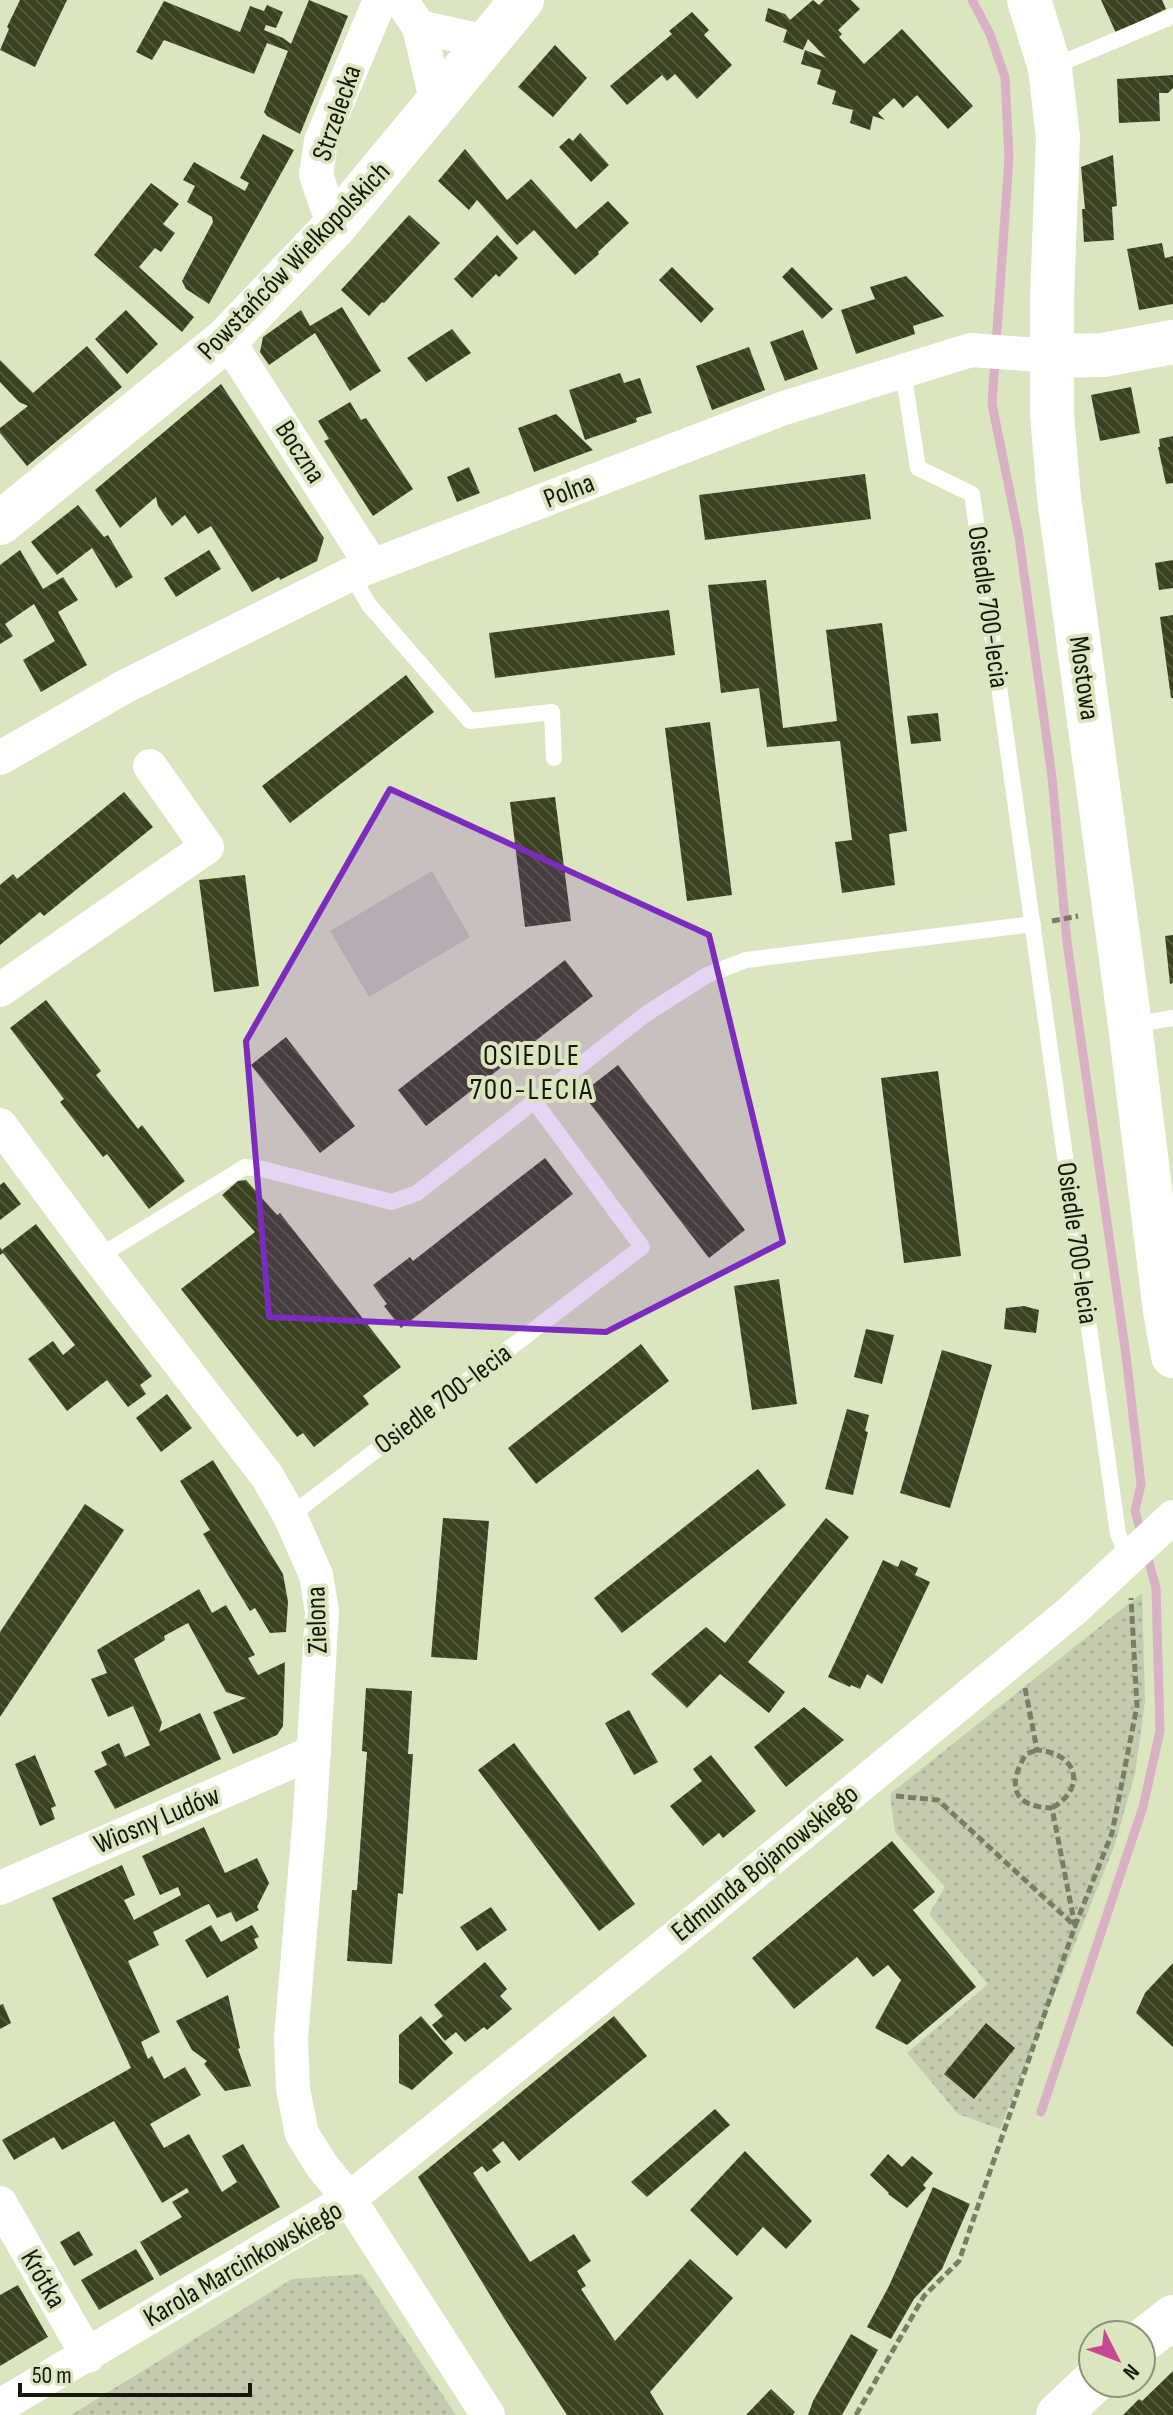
<svg xmlns="http://www.w3.org/2000/svg" width="1173" height="2415" viewBox="0 0 1173 2415" font-family="'Sofia Sans Condensed',sans-serif">
<style>
.grass{fill:#c4cbb0}
.park{fill:url(#park-dots)}
.lines{fill:none;stroke-linecap:round;stroke-linejoin:round}
.stream{stroke:#d8b1c4;stroke-width:9}
.building{fill:url(#building-back-hatch)}
.path{stroke:#787e65;stroke-width:5;stroke-dasharray:8 4;stroke-linecap:butt}
.lane{stroke:#fff;stroke-width:16}
.street{stroke:#fff;stroke-width:34}
.secondary{stroke:#fff;stroke-width:44}
.marked{fill:#7b2cbf;fill-opacity:0.2;stroke:#7b2cbf;stroke-width:6;stroke-linejoin:round}
.labels{text-anchor:middle;dominant-baseline:central;stroke-width:8;stroke-linejoin:round;paint-order:stroke}
.street-label{font-size:28px;fill:#15180b;stroke:#dbe5c0}
.neighbourhood-label{font-size:30px;letter-spacing:2px;fill:#15180b;stroke:#dbe5c0}
</style>
<defs>
<pattern id="park-dots" width="8" height="8" patternUnits="userSpaceOnUse" patternTransform="scale(2)"><rect width="8" height="8" fill="#c4cbb0"/><path d="M2 2h.1M6 6h.1" fill="none" stroke="#a8ae96" stroke-width="1.8" stroke-linecap="round"/></pattern>
<pattern id="building-back-hatch" width="6" height="6" patternUnits="userSpaceOnUse" patternTransform="scale(2)"><rect width="6" height="6" fill="#3a4120"/><path d="M-1 5l2 2M0 0l6 6M5-1l2 2" fill="none" stroke="#53593e"/></pattern>
</defs>
<rect width="100%" height="100%" fill="#dbe5c0"/>
<path class="grass" d="M432 871 470 937 369 997 330 931Z"/>
<path class="park" d="M1142 1593 1145 1701 1135 1774 1114 1847 1000 2129 958 2114 907 2053 988 1984 929 1914 945 1887 895 1832 890 1794Z
M362 2274 456 2415H71L292 2279Z"/>
<g class="lines">
<path class="stream" d="M972 0 990 34 1005 77 1009 158 996 345
M995 360 992 404 1019 537 1052 777 1067 942 1126 1355 1141 1484 1135 1511 1142 1536
M1041 2112 1143 1807 1160 1731 1156 1588 1146 1551"/>
</g>
<path class="building" d="M20 0H67L35 67 0 50 9 29 7 27Z
M309 0 348 16 300 134 267 116 264 112 288 51 267 43 254 74 164 40 152 60 136 52 164 1 240 32 250 6 264 11 267 5 283 12 276 28 266 25 264 30 283 38 291 44Z
M813 0 819 5 824 0H851L860 9 838 30 842 34 839 37 864 64 902 29 973 106 948 129 917 95 903 108 894 98 878 113 885 120 873 116 870 130 850 123 853 110 832 104 836 91 817 84 821 70 801 64 805 50 826 58 808 39 803 50 783 42 787 30 765 21 768 8 785 14 790 20Z
M1101 0H1162L1166 9 1116 33Z
M692 12 709 30 704 35 732 65 697 99 675 74 667 81 662 75 627 105 610 86 672 34 669 31Z
M555 45 587 78 553 117 518 87Z
M1173 75V88L1168 93H1159L1160 121 1119 123 1117 79Z
M580 133 609 165 591 182 559 147 569 138 573 141Z
M263 134 294 150 209 304 186 289 182 281 213 222 212 217 187 202 195 186 183 180 194 162 245 191 249 183 240 178Z
M465 149 507 200 531 179 576 229 608 201 629 223 598 252 599 254 575 275 534 230 517 245 477 200 469 210 438 181Z
M1113 155 1117 206 1112 207 1114 240 1084 242 1082 209H1085L1081 167Z
M151 183 179 204 163 224 175 233 161 252 155 248 139 267 194 317 182 332 94 255Z
M409 215 440 243 384 303 382 302 369 316 341 290Z
M497 235 518 258 499 277 496 274 472 298 454 279Z
M1162 243 1165 258 1173 256V304L1139 310 1127 249Z
M672 267 714 309 701 323 659 280Z
M792 267 833 309 822 319 782 277Z
M906 276 944 316 913 326 915 334 856 354 841 310 875 299 870 287Z
M342 307 381 371 350 391 315 333 269 365 260 352 263 337 301 310 310 326Z
M126 310 158 344 127 374 95 339Z
M452 329 471 353 426 382 407 358Z
M803 330 818 369 785 381 770 342Z
M87 346 122 387 27 466 0 433V428L28 406 19 402 0 382V360L33 393Z
M749 347 765 390 712 410 696 366Z
M620 373 624 383 640 378 652 413 636 418 637 422 585 440 569 390Z
M221 384 324 538 317 561 280 580 279 577 252 592 211 526 198 534 185 515 172 526 158 506 156 497 120 528 95 490Z
M1131 387 1140 433 1100 441 1091 395Z
M350 402 361 420 366 418 413 489 373 516 324 441 329 439 318 421Z
M556 414 593 450 534 472 518 428Z
M1173 436V483L1166 484 1158 447H1160L1159 439Z
M469 467 480 493 457 502 447 477Z
M865 474 871 519 705 540 699 495Z
M78 505 104 537 108 535 133 577 116 588 92 548 57 575 31 542Z
M20 550 43 589 63 577 78 600 58 612 87 665 41 692 23 660 55 641 34 604 5 624 13 636 0 644V565Z
M209 550 221 569 176 597 164 578Z
M1173 560V588L1159 590 1155 563Z
M766 580 783 728 837 721 826 630 882 623 907 831 889 834 895 885 842 893 835 842 852 840 840 741 767 747 759 688 721 693 708 585Z
M669 610 675 655 495 678 489 633Z
M1173 615V698H1171L1160 617Z
M406 675 434 712 290 823 262 786Z
M938 713 941 741 911 744 907 716Z
M710 722 732 895 687 901 665 728Z
M124 792 153 827 44 916 40 912 0 945V885L13 874 17 879Z
M555 797 571 921 525 927 510 802Z
M245 875 259 986 214 992 199 880Z
M1173 935V983L1170 984 1165 936Z
M565 960 593 996 426 1126 398 1090Z
M46 1000 101 1071 96 1075 138 1129 142 1125 185 1181 149 1209 107 1154 103 1157 60 1102 64 1099 10 1028Z
M286 1037 355 1126 320 1153 251 1065Z
M618 1065 745 1230 709 1258 582 1093Z
M938 1071 961 1256 904 1263 881 1078Z
M545 1158 573 1194 401 1328 384 1306 387 1304 373 1285 410 1257 413 1261Z
M246 1180 277 1215 280 1213 401 1367 363 1396 369 1404 314 1447 303 1433 297 1437 181 1289 255 1232 222 1195 238 1181Z
M4 1182 21 1204 0 1220V1185Z
M36 1224 152 1376 140 1385 146 1394 128 1407 107 1380 67 1411 28 1359 53 1341 63 1355 75 1345 3 1253 0 1255V1247L2 1250Z
M779 1279 797 1404 752 1410 734 1286Z
M1024 1306 1039 1310 1036 1333 1004 1329 1006 1308Z
M866 1329 894 1335 882 1384 854 1377Z
M641 1344 669 1381 536 1484 508 1448Z
M942 1350 992 1365 950 1508 900 1493Z
M167 1394 192 1428 161 1452 136 1418Z
M847 1409 869 1415 865 1431 868 1432 853 1495 825 1489Z
M213 1460 283 1574 288 1602 286 1632 270 1633 255 1608 250 1611 203 1534 210 1530 180 1481Z
M758 1469 786 1505 622 1633 594 1598Z
M85 1504 124 1530 0 1717V1632Z
M443 1518 489 1521 477 1660 431 1657Z
M826 1518 849 1537 748 1662 785 1692 769 1713 720 1674 687 1708 651 1674 706 1627 725 1643Z
M883 1560 898 1567 901 1560 918 1568 915 1575 930 1582 882 1684 867 1674 860 1689 851 1685 850 1687 828 1677Z
M199 1589 212 1613 226 1605 255 1655 248 1658 258 1675 285 1662 283 1726 277 1735 233 1754 213 1712 246 1698 226 1692 188 1623 164 1636 165 1640 134 1659 162 1722 159 1732 200 1713 221 1759 115 1809 94 1771 107 1765 101 1752 119 1743 125 1757 150 1745 133 1706 108 1717 91 1679 107 1673 97 1650Z
M366 1688 412 1691 408 1754H413L403 1894 398 1893 392 1964 347 1961 352 1890H357L367 1752 362 1751Z
M804 1707 844 1740 786 1787 754 1747Z
M629 1710 658 1762 634 1775 605 1723Z
M514 1743 635 1904 599 1931 478 1770Z
M35 1755 56 1806 51 1808 55 1819 40 1826 15 1764Z
M711 1755 756 1811 723 1838 719 1833 703 1846 670 1806 702 1781 693 1769Z
M204 1827 225 1873 257 1858 269 1883 257 1907 259 1910 236 1922 231 1912 217 1918 209 1904 206 1905 153 1932 159 1945 128 1961 160 2032 141 2042 148 2059 152 2056 164 2079 185 2067 201 2095 150 2124 164 2148 189 2134 222 2192 237 2182 222 2156 243 2144 280 2207 160 2276 140 2242 182 2217 172 2202 189 2192 187 2188 162 2203 114 2121 62 2150 54 2137 14 2160 2 2140 131 2068 52 1898 122 1865 135 1895 124 1900 134 1920 181 1895 178 1887 160 1895 142 1856Z
M892 1841 935 1892 913 1910 976 1987 907 2045 875 2028 901 1980 888 1965 873 1977 857 1957 794 2009 752 1958Z
M491 1907 507 1930 477 1951 460 1927Z
M211 1925 221 1942 252 1925 259 1937 254 1939 258 1948 207 1978 185 1940Z
M485 1962 507 1989 500 1996 512 2009 487 2030 484 2027 465 2042 456 2032 445 2041 432 2025 443 2016 434 2005Z
M1173 1963V2047L1136 2013 1145 1993Z
M228 1995 240 2048 238 2049 251 2086 225 2091 204 2064 207 2061 192 2050 176 2021Z
M3 2004 11 2023 0 2029V2005Z
M421 2016 453 2053 412 2090 399 2083V2035Z
M614 2016 647 2056 519 2161 503 2141 492 2150 501 2162 487 2172 482 2166 473 2173 530 2262 574 2234 591 2261 577 2271 586 2286 581 2289 615 2341 690 2259 733 2298 650 2392 664 2415H567L504 2318 418 2177Z
M986 2023 1015 2048 974 2099 944 2074Z
M715 2109 730 2125 647 2197 631 2182Z
M745 2151 812 2221 786 2249 763 2227 737 2256 690 2210Z
M888 2154 902 2167 912 2156 933 2173 923 2185 926 2188 907 2208 888 2194 889 2193 870 2175Z
M933 2187 970 2204 942 2269 914 2299 891 2339 867 2327 889 2286Z
M79 2231 93 2255 74 2266 60 2242Z
M136 2249 154 2279 99 2310 81 2280Z
M18 2285 48 2337 0 2366V2295Z
M851 2334 878 2350 842 2415H808L813 2401Z
M1173 2371V2415H1123L1139 2399 1142 2401Z
M771 2389 795 2412 793 2415H746Z"/>
<g class="lines">
<path class="path" d="M1052 921 1078 916
M1025 1688 1037 1750C1078 1753 1087 1788 1052 1808
M896 1796 938 1800 1075 1926 1112 1833 1137 1706 1131 1598
M1127 2393 1139 2383
M856 2415 924 2296 959 2261 1075 1926 1052 1808C1012 1807 1007 1785 1026 1754L1037 1750"/>
<path class="lane" d="M1052 67 1173 16
M903 371 918 468 972 494 1118 1534 1129 1559
M351 574 369 605 470 721 552 712 554 758
M1131 1025 1173 1018
M98 1257 245 1167 262 1169 392 1202 417 1193 646 1014 707 975 746 960 1033 924
M290 1516 642 1247 534 1101"/>
<path class="street" d="M401 0 419 27 437 104
M419 27 488 42
M334 227 316 175 321 141 380 0
M227 339 372 566
M0 758 124 687 351 574 784 408 971 350 1052 356
M0 990 207 847 150 766
M0 1125 98 1257 267 1476 290 1516 316 1575 322 1611 310 1814 291 2038 293 2089 302 2134 322 2166 349 2199 488 2415
M0 1888 314 1752
M0 2203 88 2356
M0 2406 349 2199 708 1911 1073 1610 1173 1517"/>
<path class="secondary" d="M1029 0 1050 68 1058 138 1052 298V415L1059 497 1130 1025 1165 1311 1173 1356
M1052 356 1103 355 1173 342
M0 523 227 339 334 227 522 0
M1141 2342 1173 2317
M1058 2415 1093 2382"/>
</g>
<path class="marked" d="M390 789 709 935 783 1242 606 1332 269 1317 246 1041Z"/>
<g class="labels">
<g class="street-label">
<text transform="translate(337 113) rotate(-71)">Strzelecka</text>
<text transform="translate(294 261) rotate(-46)">Powstańców Wielkopolskich</text>
<text transform="translate(300 452) rotate(57)">Boczna</text>
<text transform="translate(569 491) rotate(-21)">Polna</text>
<text transform="translate(988 607) rotate(82)">Osiedle 700-lecia</text>
<text transform="translate(1084 678) rotate(82)">Mostowa</text>
<text transform="translate(1077 1243) rotate(82)">Osiedle 700-lecia</text>
<text transform="translate(443 1399) rotate(-37)">Osiedle 700-lecia</text>
<text transform="translate(317 1620) rotate(-92)">Zielona</text>
<text transform="translate(157 1820) rotate(-23)">Wiosny Ludów</text>
<text transform="translate(765 1863) rotate(-39)">Edmunda Bojanowskiego</text>
<text transform="translate(243 2264) rotate(-30)">Karola Marcinkowskiego</text>
<text transform="translate(43 2279) rotate(60)">Krótka</text>
</g>
<g class="neighbourhood-label">
<text x="532" y="1056">OSIEDLE<tspan x="532" dy="34">700-LECIA</tspan></text>
</g>
</g>
<g transform="translate(1117 2359) rotate(132)"><circle r="38" fill="#dbe5c0" stroke="#8c9378" stroke-width="2"/>
<path d="M0-6L14 30L0 20L-14 30Z" fill="#c74793"/>
<text y="-12" font-size="22" font-weight="bold" text-anchor="middle" fill="#15180b">N</text>
</g>
<path d="M20 2383v12h230v-12" fill="none" stroke="#15180b" stroke-width="4"/>
<text x="32" y="2383" font-size="24" fill="#15180b" stroke="#dbe5c0" stroke-width="6" paint-order="stroke">50 m</text>
</svg>
